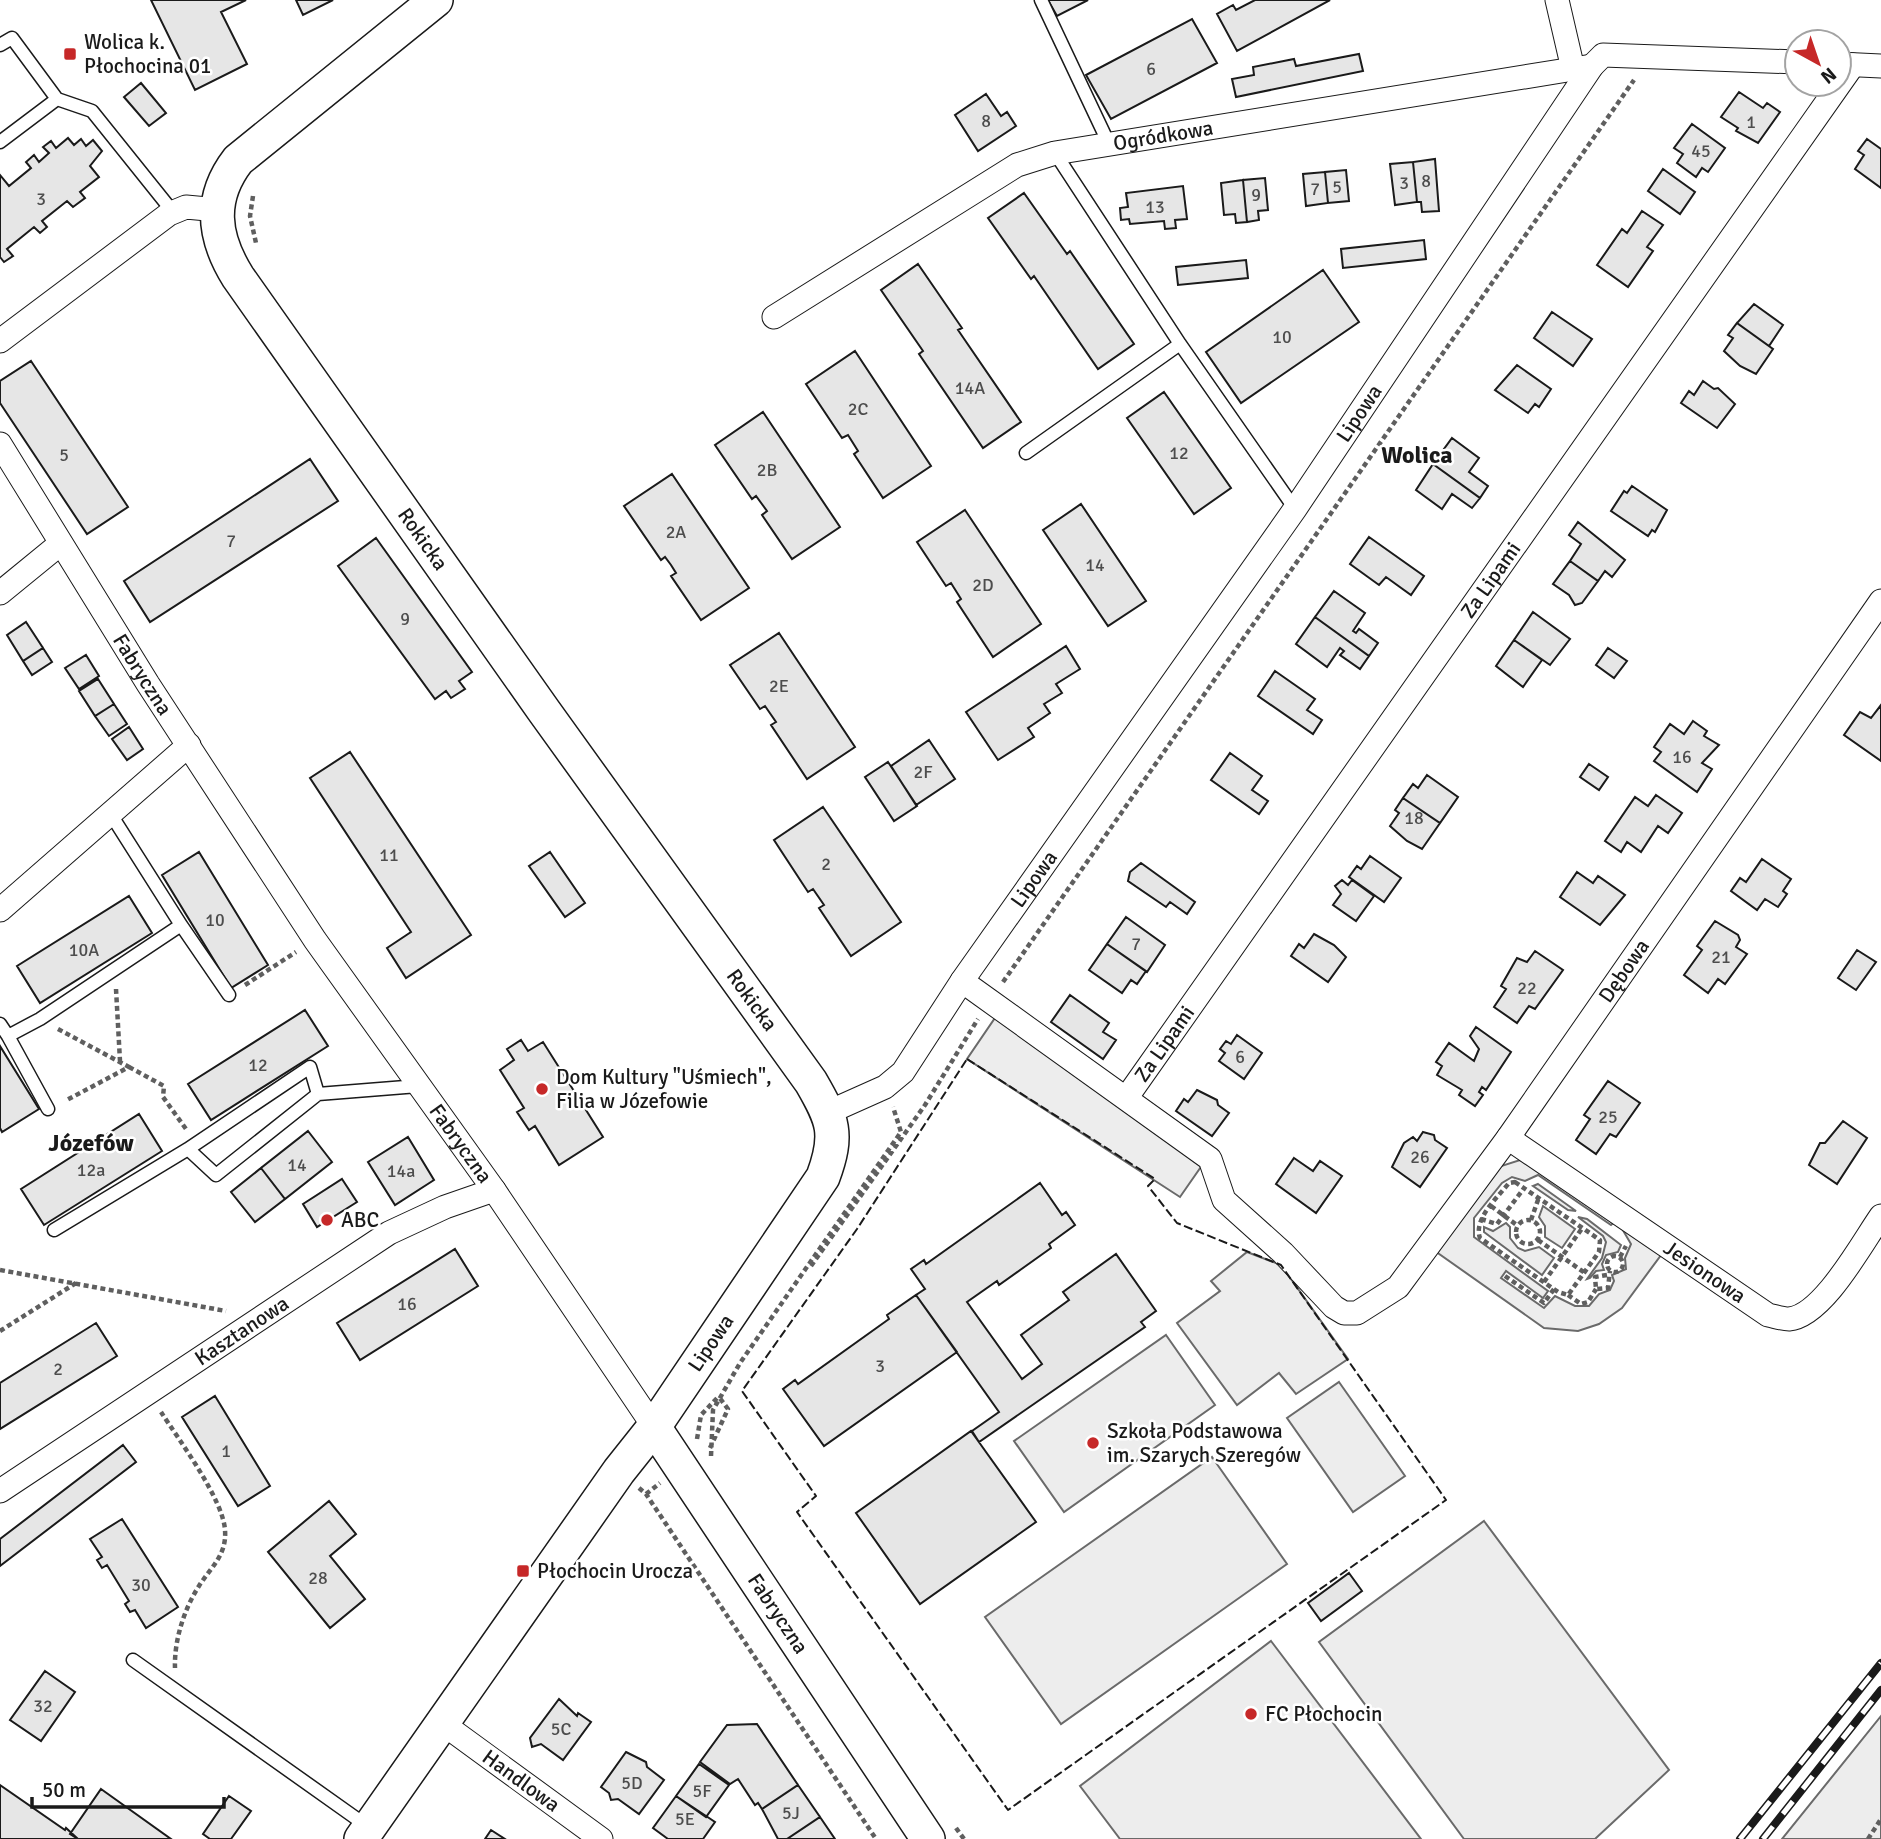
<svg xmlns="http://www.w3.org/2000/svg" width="1881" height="1839" viewBox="0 0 1881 1839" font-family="Signika,sans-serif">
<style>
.built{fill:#ededed;stroke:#6a6a6a;stroke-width:2}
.building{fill:#e6e6e6;stroke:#1a1a1a;stroke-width:2}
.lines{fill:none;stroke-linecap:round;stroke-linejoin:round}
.service-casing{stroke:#1a1a1a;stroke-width:15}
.minor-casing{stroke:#1a1a1a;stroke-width:25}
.secondary-casing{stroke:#1a1a1a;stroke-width:36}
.path{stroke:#5f5f5f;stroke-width:4.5;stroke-dasharray:5 3.5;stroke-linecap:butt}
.service{stroke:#fff;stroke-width:12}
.minor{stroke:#fff;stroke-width:23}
.secondary{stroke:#fff;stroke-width:33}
.rail-casing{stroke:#1a1a1a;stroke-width:8}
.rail{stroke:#fff;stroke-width:5;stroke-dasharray:16;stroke-linecap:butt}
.fence{stroke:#1a1a1a;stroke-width:2;stroke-dasharray:9 3.5;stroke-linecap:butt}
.poi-dot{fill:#c62828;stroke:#fff;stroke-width:2.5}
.labels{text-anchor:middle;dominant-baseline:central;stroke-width:5;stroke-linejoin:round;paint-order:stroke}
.number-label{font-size:18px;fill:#4d4d4d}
.poi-label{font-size:21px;fill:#1a1a1a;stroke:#fff;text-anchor:start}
.street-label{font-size:21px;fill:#1a1a1a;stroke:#fff}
.quarter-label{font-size:24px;font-weight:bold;fill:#1a1a1a;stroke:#fff}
</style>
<rect width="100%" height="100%" fill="#fff"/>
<path class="built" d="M999 1012 1205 1161 1180 1197 967 1059Z
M1520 1160 1618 1219 1611 1225 1538 1175 1525 1181 1512 1177 1502 1183 1474 1218V1237L1548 1291 1543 1298 1506 1271 1501 1278 1544 1308 1555 1296 1575 1306H1589L1599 1294 1610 1290 1614 1281 1612 1275 1626 1269 1625 1258 1631 1244 1621 1227 1664 1251 1622 1308 1599 1324 1578 1331 1544 1328 1435 1251 1495 1168Z
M1538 1184 1576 1211 1568 1210 1533 1186Z
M1543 1206 1575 1229 1562 1248 1545 1237V1226L1539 1217Z
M1578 1217 1587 1219 1621 1245 1618 1252 1606 1255 1602 1264 1604 1270 1596 1271 1590 1278 1587 1279 1602 1258 1606 1242 1603 1236Z
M1506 1223 1510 1227V1238L1518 1248 1525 1251 1539 1247 1554 1258 1542 1275 1484 1232V1227L1493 1231Z
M1247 1252 1281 1265 1348 1359 1296 1394 1279 1373 1237 1405 1177 1323 1220 1291 1211 1281Z
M1166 1335 1215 1405 1064 1512 1014 1441Z
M1339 1382 1405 1476 1353 1512 1287 1418Z
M1212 1457 1287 1564 1061 1724 985 1617Z
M1484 1521 1669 1770 1595 1839H1464L1319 1642Z
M1271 1641 1421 1839H1120L1080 1786Z
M1881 1716V1839H1782Z"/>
<path class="building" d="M151 0H246L221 12 247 64 195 90Z
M296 0H333L303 15Z
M1048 0H1088L1057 16Z
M1255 0H1330L1237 51 1217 14 1233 5 1236 10Z
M1192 19 1217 63 1111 119 1086 75Z
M1359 54 1363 71 1236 97 1232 79 1254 75 1253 67 1294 59 1296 66Z
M141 83 166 113 149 126 124 97Z
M1739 92 1763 108 1767 103 1780 112 1758 143 1736 131 1738 128 1721 117Z
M986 94 1001 116 1007 112 1016 126 978 151 955 115Z
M1692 124 1725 148 1708 172 1702 168 1696 177 1677 163 1683 154 1674 148Z
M68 138 74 145 81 139 86 146 93 140 102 151 90 166 99 177 80 192 85 198 73 207 67 201 42 221 47 227 40 233 34 227 7 249 13 256 4 262 0 257V175L9 186 31 168 26 162 34 155 39 162 49 153 43 147 51 141 56 148Z
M1867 139 1881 149V188L1855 169 1864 155 1858 151Z
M1435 159 1439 211 1422 212 1421 202H1417L1413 162Z
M1413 162 1417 202 1395 205 1390 164Z
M1663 169 1695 192 1680 214 1648 191Z
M1346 170 1349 201 1328 203 1325 172Z
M1325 172 1328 203 1306 206 1303 174Z
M1265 178 1268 210 1258 211 1259 220 1247 222 1243 180Z
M1243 180 1247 222 1236 223 1235 214 1224 215 1221 183Z
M1183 186 1187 219 1175 220 1176 228 1165 229 1164 221 1130 224 1129 219 1121 220 1120 208 1128 207 1126 193Z
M1024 193 1067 254 1070 251 1134 344 1098 369 1034 276 1031 279 988 218Z
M1642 211 1663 225 1647 247 1653 251 1628 287 1597 265 1622 229 1627 233Z
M1424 240 1426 259 1343 268 1341 249Z
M1246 260 1248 278 1178 285 1176 267Z
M918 264 962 328 958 330 1021 422 983 448 919 354 923 351 881 290Z
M1323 270 1359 322 1241 403 1206 352Z
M1754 304 1783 325 1769 346 1737 323Z
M1552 312 1592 339 1573 366 1534 338Z
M1737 323 1773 349 1756 374 1740 366 1724 351 1733 338 1728 335Z
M855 351 931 466 883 498 854 454 858 451 848 435 842 438 806 384Z
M31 361 128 507 87 534 0 403V381Z
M1517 365 1551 389 1539 407 1535 404 1528 413 1495 390Z
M1703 381 1714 389 1718 388 1735 404 1717 428 1681 403 1689 391 1694 395Z
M1164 392 1231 488 1194 514 1127 418Z
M763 412 840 527 792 559 762 515 767 511 756 496 752 499 715 445Z
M1452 438 1479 458 1469 472 1488 486 1480 498 1433 464Z
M310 459 338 501 150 622 124 581Z
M1433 464 1480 498 1472 508 1452 494 1442 509 1416 490Z
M672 474 749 588 701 620 671 576 676 573 671 565 665 557 661 560 624 506Z
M1632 486 1667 510 1655 532 1652 530 1648 536 1611 511 1624 491 1627 493Z
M1081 504 1146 601 1108 626 1043 530Z
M965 510 1041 624 993 657 957 602 961 599 951 583 946 586 917 542Z
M1578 522 1625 560 1612 577 1605 571 1598 581 1570 561 1581 544 1569 535Z
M1369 537 1424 576 1411 595 1386 577 1379 585 1350 564Z
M376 538 472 672 459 681 465 689 451 698 446 691 435 699 338 566Z
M1570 561 1598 581 1582 603 1575 605 1569 595 1553 584Z
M1334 591 1365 613 1353 631 1356 633 1359 629 1378 643 1369 656 1315 617Z
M1533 612 1570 639 1550 665 1514 640Z
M1315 617 1369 656 1360 669 1340 655 1344 651 1340 648 1327 667 1296 644Z
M26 622 43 648 23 661 7 635Z
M779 633 855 747 807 779 771 725 776 722 765 706 760 709 730 665Z
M1514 640 1542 660 1523 687 1496 666Z
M1066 646 1080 669 1056 684 1062 693 1044 704 1050 713 1028 728 1034 737 998 760 966 712Z
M43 648 52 662 32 675 23 661Z
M1608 648 1627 661 1614 678 1596 665Z
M86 655 99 676 79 689 65 668Z
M1275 671 1315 699 1307 710 1322 720 1313 734 1258 696Z
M98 679 114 704 95 716 79 691Z
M114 704 127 724 109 736 95 716Z
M1881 705V761L1844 735 1860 712 1871 718Z
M1693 721 1707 731 1704 736 1719 745 1702 763 1712 769 1697 792 1654 761 1661 752 1654 747 1670 724 1684 734Z
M129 727 143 749 127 760 112 739Z
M929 740 955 779 916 805 891 766Z
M350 752 471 935 406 978 387 948 411 932 310 778Z
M1230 753 1262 776 1252 790 1268 801 1259 814 1211 780Z
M888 762 917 806 894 821 865 777Z
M1589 764 1608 777 1599 790 1580 777Z
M1427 775 1458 797 1440 823 1403 798 1413 784 1418 788Z
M1656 795 1682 813 1668 833 1658 826 1641 852 1627 842 1621 852 1605 841 1635 797 1648 806Z
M1403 798 1440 823 1422 849 1407 841 1390 826 1399 813 1395 810Z
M823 807 901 922 851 956 819 908 824 905 813 889 808 892 774 840Z
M199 852 268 965 231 988 162 875Z
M550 852 585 903 565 917 529 866Z
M1370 856 1401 878 1384 902 1349 877 1357 866 1361 869Z
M1762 859 1791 879 1783 891 1787 894 1778 907 1765 899 1757 910 1731 891 1740 878 1746 882Z
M1141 863 1195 902 1187 914 1170 902 1166 907 1128 881 1130 872Z
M1577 872 1593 883 1598 876 1625 895 1600 925 1560 897Z
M1342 880 1348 885 1352 880 1374 896 1356 921 1333 905 1341 894 1335 886Z
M129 896 152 933 40 1003 17 966Z
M1126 917 1165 945 1147 972 1107 944Z
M1715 921 1738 935 1740 940 1736 947 1747 954 1725 984 1718 979 1708 993 1684 975 1702 950 1697 946Z
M1314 934 1334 945 1346 957 1328 982 1291 956 1299 944 1304 948Z
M1107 944 1146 971 1137 984 1131 980 1122 993 1089 970Z
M1857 950 1876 962 1856 990 1838 978Z
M1535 951 1563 970 1535 1009 1529 1006 1517 1023 1494 1007 1506 989 1501 986 1517 958 1527 962Z
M1070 995 1109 1023 1103 1032 1116 1040 1103 1059 1051 1022Z
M305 1010 328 1046 211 1120 188 1084Z
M1476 1027 1511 1052 1486 1090 1482 1087 1479 1092 1483 1095 1475 1106 1459 1095 1462 1090 1437 1075 1442 1066 1436 1062 1449 1043 1474 1061 1479 1049 1470 1036Z
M1237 1035 1262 1053 1244 1079 1219 1061 1225 1053 1220 1049 1226 1041 1231 1044Z
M521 1040 528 1051 543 1042 603 1137 559 1165 535 1126 529 1130 517 1112 524 1108 500 1070 514 1060 507 1049Z
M0 1046 39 1109 2 1132 0 1128Z
M1608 1081 1640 1103 1616 1137 1610 1134 1596 1154 1576 1140 1590 1119 1584 1115Z
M1197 1090 1217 1100 1218 1105 1229 1113 1212 1136 1176 1111 1184 1099 1188 1102Z
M139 1114 162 1151 44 1225 21 1189Z
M1843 1121 1867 1138 1837 1184 1809 1165 1820 1143H1825Z
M308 1131 332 1162 285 1199 261 1168Z
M1423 1132 1434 1135 1435 1140 1447 1148 1420 1187 1392 1167 1404 1143 1413 1137 1417 1141Z
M408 1137 434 1180 395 1205 368 1162Z
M1294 1158 1313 1171 1320 1161 1342 1176 1316 1213 1276 1184Z
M261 1168 285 1199 255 1222 231 1192Z
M342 1179 357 1202 317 1227 303 1204Z
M1040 1183 1062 1215 1066 1212 1075 1225 1049 1244 1051 1248 999 1285 997 1281 967 1302 1022 1379 1042 1364 1021 1335 1069 1300 1063 1292 1116 1254 1156 1311 1141 1322 1145 1327 979 1442 972 1431 999 1412 916 1295 925 1289 911 1269 924 1260 926 1264Z
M455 1249 478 1286 360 1360 337 1323Z
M916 1295 957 1352 824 1446 783 1389 795 1380 798 1384 889 1319 887 1315Z
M96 1323 117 1356 0 1429V1383Z
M215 1396 270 1486 238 1506 182 1417Z
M971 1431 1036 1522 920 1604 856 1513Z
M123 1445 136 1462 0 1566V1539Z
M329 1501 356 1534 330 1556 365 1599 330 1628 268 1552Z
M122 1519 178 1607 146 1628 135 1610 130 1612 125 1604 129 1601 107 1565 102 1568 97 1560 102 1557 90 1539Z
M1349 1573 1362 1591 1321 1621 1308 1603Z
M45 1671 75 1692 41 1741 10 1720Z
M559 1699 577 1716 578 1713 591 1722 563 1760 541 1744 532 1747 530 1738Z
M757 1724 798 1785 762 1809 758 1803 755 1805 738 1779 730 1784 700 1762 727 1725Z
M626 1752 646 1762 647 1767 664 1780 639 1814 618 1799 611 1800 609 1793 601 1787Z
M699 1764 729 1785 706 1817 676 1796Z
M0 1785 65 1830 66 1828 78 1839H0Z
M798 1785 820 1817 787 1839H778L762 1809Z
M101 1789 171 1839H78L70 1834Z
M229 1796 251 1811 231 1839H210L203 1834Z
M676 1796 715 1822 703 1839H668L653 1828Z
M820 1817 835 1839H787Z
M491 1830 505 1839H485Z"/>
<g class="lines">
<defs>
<path id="service" d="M1041 0 1109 144
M0 45 12 38 57 99 92 111 173 212
M0 142 57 99
M1055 153 1180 344 1295 509
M1026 453 1180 344
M181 925 229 995
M0 1024 8 1036 40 1019 181 925 110 813
M8 1036 48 1109
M318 1094 310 1067 188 1149 216 1175 318 1094 418 1086
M54 1230 188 1149
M133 1660 367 1826"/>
<g id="minor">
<path d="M1557 0 1573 69"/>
<path d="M1839 64 1881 66"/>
<path id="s1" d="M774 317 1017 165 1055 153 1592 66"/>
<path d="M0 341 169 214 186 207 218 210"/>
<path id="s2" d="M0 444 148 684 315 940 494 1190 654 1427"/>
<path d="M0 593 60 544"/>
<path d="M0 910 189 745"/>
<path id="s3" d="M962 981 1210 1159 1224 1200 1283 1253 1334 1307 1344 1313H1357L1398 1287 1508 1138 1881 601"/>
<path id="s4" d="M1127 1097 1853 65"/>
<path id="s5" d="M829 1112 885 1087 903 1072 962 981 1295 509 1592 66 1603 55 1797 62"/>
<path id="s6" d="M1508 1138 1768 1315C1774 1316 1782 1319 1789 1319 1823 1316 1862 1243 1881 1216"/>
<path id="s7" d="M0 1491 389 1233 445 1207 494 1190"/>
<path id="s8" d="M442 1723 601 1839"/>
</g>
<g id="secondary">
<path id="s9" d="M654 1427 928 1839"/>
<path id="s10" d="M361 1839 619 1471 654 1427 823 1177C839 1134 833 1120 811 1082L544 711 238 277C213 237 208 199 238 160L436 0"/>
</g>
</defs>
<use href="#service" class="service-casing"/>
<use href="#minor" class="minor-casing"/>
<use href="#secondary" class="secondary-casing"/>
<path class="path" d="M253 196 250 216 256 243
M1003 982 1634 80
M245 985 296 952
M116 989 120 1061
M58 1029 129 1067 65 1101
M129 1067 164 1086 163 1097 186 1129
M1515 1182 1600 1240 1599 1252 1568 1295 1558 1292 1480 1238C1473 1219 1498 1197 1509 1183Z
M1491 1206 1518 1226
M1481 1219 1497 1224 1525 1187
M1531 1220 1539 1197
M1516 1232a12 12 0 1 1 24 0a12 12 0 1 1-24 0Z
M1538 1240 1585 1273
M1607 1264a8 8 0 1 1 16 0a8 8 0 1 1-16 0Z
M1620 1257 1626 1246
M811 1266 925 1105 978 1019
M0 1270 226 1311
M1607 1275 1595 1277 1596 1289 1608 1288 1610 1271
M1505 1276 1544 1303 1554 1289
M1544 1282 1583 1227
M1568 1295 1581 1304 1588 1302 1596 1289
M0 1331 76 1283
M161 1412C179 1440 223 1499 225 1530 227 1555 211 1567 199 1586 184 1609 174 1641 175 1668
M697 1439 701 1415 719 1396
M710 1448 728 1409 719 1397
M711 1456 713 1410 740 1363 901 1132 893 1107
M639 1488 646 1494 876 1839
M646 1494 660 1483
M956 1828 964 1839
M1868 1839 1881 1819"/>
<use href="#service" class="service"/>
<use href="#minor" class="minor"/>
<use href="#secondary" class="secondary"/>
<defs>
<path id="rail" d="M1740 1839 1881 1663
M1763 1839 1881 1690"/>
</defs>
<use href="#rail" class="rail-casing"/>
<use href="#rail" class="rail"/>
<path class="fence" d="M967 1059 1155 1179 1148 1186 1177 1223 1281 1265 1446 1500 1008 1810 797 1512 816 1496 742 1391 857 1229Z"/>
</g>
<g class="poi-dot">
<rect x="63" y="47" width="14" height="14" rx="3.5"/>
<circle cx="542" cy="1089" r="7"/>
<circle cx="327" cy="1220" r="7"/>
<circle cx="1093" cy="1443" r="7"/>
<rect x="516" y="1564" width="14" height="14" rx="3.5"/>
<circle cx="1251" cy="1714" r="7"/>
</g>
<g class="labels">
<g class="number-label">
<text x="1151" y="69">6</text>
<text x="986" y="121">8</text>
<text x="1751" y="122">1</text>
<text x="1701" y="151">45</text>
<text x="1426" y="181">8</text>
<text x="1404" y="183">3</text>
<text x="1337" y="187">5</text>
<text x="1315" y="189">7</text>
<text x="1256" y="195">9</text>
<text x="41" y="199">3</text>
<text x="1155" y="207">13</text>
<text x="1282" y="337">10</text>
<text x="970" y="388">14A</text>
<text x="858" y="409">2C</text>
<text x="1179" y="453">12</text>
<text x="64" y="455">5</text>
<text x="767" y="470">2B</text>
<text x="676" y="532">2A</text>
<text x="231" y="541">7</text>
<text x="1095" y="565">14</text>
<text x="983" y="585">2D</text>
<text x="405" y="619">9</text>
<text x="779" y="686">2E</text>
<text x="1682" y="757">16</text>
<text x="923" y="772">2F</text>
<text x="1414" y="818">18</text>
<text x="389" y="855">11</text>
<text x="826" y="864">2</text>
<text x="215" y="920">10</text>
<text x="1136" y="944">7</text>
<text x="84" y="950">10A</text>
<text x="1721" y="957">21</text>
<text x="1527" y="988">22</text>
<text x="1240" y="1057">6</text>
<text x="258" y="1065">12</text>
<text x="1608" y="1117">25</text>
<text x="1420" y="1157">26</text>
<text x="297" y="1165">14</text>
<text x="91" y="1170">12a</text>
<text x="401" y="1171">14a</text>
<text x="407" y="1304">16</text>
<text x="880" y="1366">3</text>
<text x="58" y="1369">2</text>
<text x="226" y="1451">1</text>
<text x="318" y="1578">28</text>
<text x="141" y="1585">30</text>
<text x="43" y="1706">32</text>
<text x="561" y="1729">5C</text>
<text x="632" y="1783">5D</text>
<text x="702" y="1791">5F</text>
<text x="791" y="1813">5J</text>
<text x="685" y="1819">5E</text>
</g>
<g class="poi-label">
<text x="84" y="42">Wolica k.<tspan x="84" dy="24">Płochocina 01</tspan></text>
<text x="556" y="1077">Dom Kultury "Uśmiech",<tspan x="556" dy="24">Filia w Józefowie</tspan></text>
<text x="341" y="1220">ABC</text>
<text x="1107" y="1431">Szkoła Podstawowa<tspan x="1107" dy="24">im. Szarych Szeregów</tspan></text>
<text x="537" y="1571">Płochocin Urocza</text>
<text x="1265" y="1714">FC Płochocin</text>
</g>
<g class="street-label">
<text stroke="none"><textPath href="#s1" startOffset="436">Ogródkowa</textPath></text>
<text stroke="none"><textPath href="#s5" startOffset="886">Lipowa</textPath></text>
<text transform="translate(423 539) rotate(55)">Rokicka</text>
<text stroke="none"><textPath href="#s4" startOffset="632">Za Lipami</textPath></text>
<text stroke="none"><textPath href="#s2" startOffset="271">Fabryczna</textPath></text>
<text stroke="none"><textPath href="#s5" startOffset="318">Lipowa</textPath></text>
<text stroke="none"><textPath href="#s3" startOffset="964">Dębowa</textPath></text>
<text transform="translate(752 1000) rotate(54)">Rokicka</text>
<text stroke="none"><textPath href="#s4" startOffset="65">Za Lipami</textPath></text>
<text stroke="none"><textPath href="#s2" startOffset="838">Fabryczna</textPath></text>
<text stroke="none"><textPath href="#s6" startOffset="238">Jesionowa</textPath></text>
<text stroke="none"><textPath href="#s7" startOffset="290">Kasztanowa</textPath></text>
<text stroke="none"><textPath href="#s10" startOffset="607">Lipowa</textPath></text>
<text stroke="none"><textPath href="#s9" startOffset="224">Fabryczna</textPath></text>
<text stroke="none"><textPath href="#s8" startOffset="98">Handlowa</textPath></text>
</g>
<g class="quarter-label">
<text x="1417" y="455">Wolica</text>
<text x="91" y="1143">Józefów</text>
</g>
</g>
<g transform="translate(1818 63) rotate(140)"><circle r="33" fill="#ffffff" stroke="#a3a3a3" stroke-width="2"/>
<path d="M0-5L12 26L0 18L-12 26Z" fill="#c62828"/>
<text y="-10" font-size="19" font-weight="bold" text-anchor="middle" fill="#1a1a1a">N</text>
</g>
<path d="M32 1797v10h192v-10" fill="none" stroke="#1a1a1a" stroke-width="3.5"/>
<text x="42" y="1797" font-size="21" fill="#1a1a1a" stroke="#ffffff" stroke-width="5" paint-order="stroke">50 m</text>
</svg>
